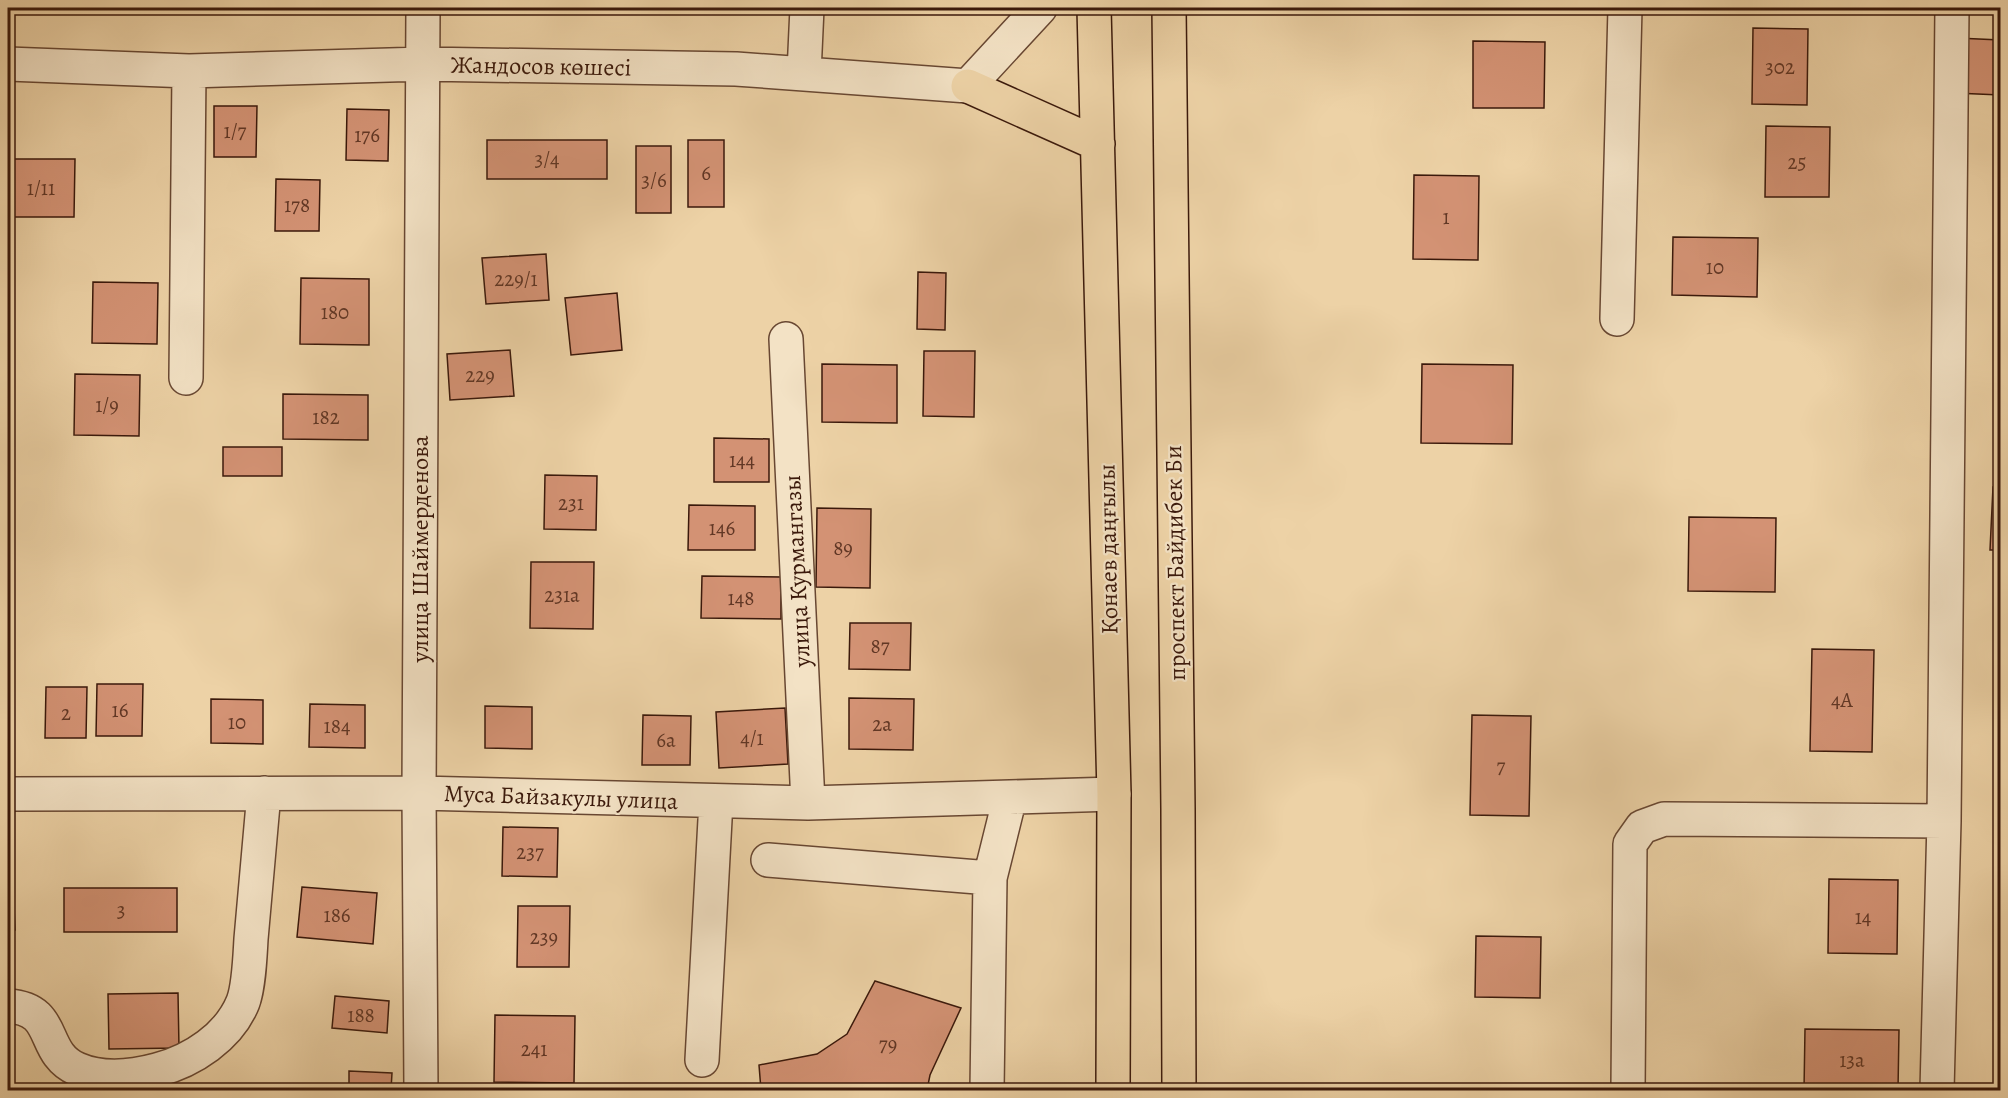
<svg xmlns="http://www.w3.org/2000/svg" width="2008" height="1098" viewBox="0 0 2008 1098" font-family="Alegreya,serif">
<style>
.building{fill:#d39274;stroke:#3b190b;stroke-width:1.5}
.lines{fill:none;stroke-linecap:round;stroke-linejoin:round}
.minor-casing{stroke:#684732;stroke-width:36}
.major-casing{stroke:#3b190b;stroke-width:36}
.minor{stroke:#f3e2c5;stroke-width:33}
.major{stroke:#edd2a6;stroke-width:33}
.labels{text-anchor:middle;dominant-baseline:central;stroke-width:4.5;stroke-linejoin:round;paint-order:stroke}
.number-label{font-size:21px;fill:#613725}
.street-label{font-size:24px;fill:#3b190b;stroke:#f3e2c5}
</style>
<rect width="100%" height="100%" fill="#edd2a6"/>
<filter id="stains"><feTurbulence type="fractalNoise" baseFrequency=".00333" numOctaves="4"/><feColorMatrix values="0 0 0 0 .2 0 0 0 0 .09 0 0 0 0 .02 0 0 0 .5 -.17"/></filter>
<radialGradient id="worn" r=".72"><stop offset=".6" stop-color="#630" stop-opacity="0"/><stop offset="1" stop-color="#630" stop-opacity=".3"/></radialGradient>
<path class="building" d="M488 8H548V12L488 11Z
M1753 28 1808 29 1807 105 1752 104Z
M1957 38 2000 40V95L1955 93Z
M1473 41 1545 42 1544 108H1473Z
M214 106H257L256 157H214Z
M347 109 389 110 388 161 346 160Z
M1766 126 1830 127 1829 197H1765Z
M487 140H607V179H487Z
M688 140H724V207H688Z
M636 146H671V213H636Z
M8 159H75L74 217H8Z
M1414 175 1479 176 1478 260 1413 259Z
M276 179 320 180 319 231H275Z
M1673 237 1758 238 1757 297 1672 295Z
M546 254 549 300 486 304 482 258Z
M918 272 946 273 945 330 917 329Z
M301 278 369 279V345L300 344Z
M93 282 158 283 157 344 92 343Z
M617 293 622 350 571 355 565 298Z
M510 350 514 396 450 400 447 354Z
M924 351H975L974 417 923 416Z
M822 364 897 365V423L822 422Z
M1422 364 1513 365 1512 444 1421 443Z
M75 374 140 375 139 436 74 435Z
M283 394 368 395V440L283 439Z
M714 438 769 439V482H714Z
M223 447H282V476H223Z
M545 475 597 476 596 530 544 529Z
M1993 487 2000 488V550H1990Z
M689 505 755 506V550H688Z
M817 508 871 509 870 588 816 587Z
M1689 517 1776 518 1775 592 1688 591Z
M531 562H594L593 629 530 628Z
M702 576 781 577V619L701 618Z
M850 623H911L910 670 849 669Z
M1812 649 1874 650 1872 752 1810 751Z
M97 684H143L142 736H96Z
M46 687H87L86 738H45Z
M8 696H11L10 739H8Z
M849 698 914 699 913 750 849 749Z
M211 699 263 700V744L211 743Z
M310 704 365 705V748L309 747Z
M485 706 532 707V749L485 748Z
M785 708 788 764 719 768 716 712Z
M643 715 691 716 690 765H642Z
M1472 715 1531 716 1529 816 1470 815Z
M503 827 558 828 557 877 502 876Z
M1829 879 1898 880 1897 954 1828 953Z
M8 884H13L15 930H8Z
M302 887 377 893 373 944 297 937Z
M64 888H177V932H64Z
M518 906H570L569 967H517Z
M1994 922H2000V954H1994Z
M1476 936 1541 937 1540 998 1475 997Z
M875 981 961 1008 930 1075 927 1090H761L759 1065 817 1054 847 1034Z
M1995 981H2000V1043H1996Z
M178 993 179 1048 109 1049 108 994Z
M335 996 389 1001 387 1033 332 1028Z
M495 1015 575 1016 574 1083 494 1082Z
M1805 1029 1899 1030 1898 1090H1804Z
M349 1071 392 1073 391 1090H349Z"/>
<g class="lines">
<defs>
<path id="minor" d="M8 64 189 71 423 64 736 69 968 86 1040 8
M804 73 807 8
M1617 319 1625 8
M786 339 808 803
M186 378 189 71
M8 794 419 793 808 803 1114 794
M768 860 990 878
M8 1006C59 1009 39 1052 77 1069 102 1080 131 1077 157 1070 192 1061 229 1037 243 1002 249 986 250 956 251 939 255 890 260 842 264 793
M702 1060 716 801
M421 1090 419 793 423 8
M987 1090 990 878 1010 797
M1628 1090 1630 844 1642 827 1664 819 1944 821 1952 8
M1937 1090 1944 821"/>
<path id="major" d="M1094 8 1114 794 1113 1090
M1169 8 1178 809 1179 1090
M968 86 1098 144"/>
</defs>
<use href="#minor" class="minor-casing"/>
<use href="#major" class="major-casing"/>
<use href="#minor" class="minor"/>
<use href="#major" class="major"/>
</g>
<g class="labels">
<g class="number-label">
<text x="1780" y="67">302</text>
<text x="235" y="131">1/7</text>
<text x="367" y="135">176</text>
<text x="547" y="159">3/4</text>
<text x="1797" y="162">25</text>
<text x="706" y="173">6</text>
<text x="654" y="180">3/6</text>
<text x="41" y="188">1/11</text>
<text x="297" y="205">178</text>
<text x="1446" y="217">1</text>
<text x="1715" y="267">10</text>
<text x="516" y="279">229/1</text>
<text x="335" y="312">180</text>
<text x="480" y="375">229</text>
<text x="107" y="405">1/9</text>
<text x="326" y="417">182</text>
<text x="742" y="460">144</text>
<text x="571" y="503">231</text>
<text x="722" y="528">146</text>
<text x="843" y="548">89</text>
<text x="562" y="595">231а</text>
<text x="741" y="598">148</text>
<text x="880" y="646">87</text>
<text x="1842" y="700">4А</text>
<text x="120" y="710">16</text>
<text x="66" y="713">2</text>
<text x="237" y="722">10</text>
<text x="882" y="724">2а</text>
<text x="337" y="726">184</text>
<text x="752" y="738">4/1</text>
<text x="666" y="740">6а</text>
<text x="1501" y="766">7</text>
<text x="530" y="852">237</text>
<text x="121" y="910">3</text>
<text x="337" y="915">186</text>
<text x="1863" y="917">14</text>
<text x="544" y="937">239</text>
<text x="361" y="1015">188</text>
<text x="888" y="1044">79</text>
<text x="534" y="1049">241</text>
<text x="1852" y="1060">13а</text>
</g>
<g class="street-label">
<text transform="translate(541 66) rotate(1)">Жандосов көшесі</text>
<text transform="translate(420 549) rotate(-90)">улица Шаймерденова</text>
<text transform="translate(1108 549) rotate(-91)">Қонаев даңғылы</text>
<text transform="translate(1175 563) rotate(-91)">проспект Байдибек Би</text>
<text transform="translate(797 571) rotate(-93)">улица Курмангазы</text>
<text transform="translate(561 797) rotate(2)">Муса Байзакулы улица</text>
</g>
</g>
<rect width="2008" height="1098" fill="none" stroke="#edd2a6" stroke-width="30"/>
<rect x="9" y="9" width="1990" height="1080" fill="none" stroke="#3b190b" stroke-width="3"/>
<rect x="15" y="15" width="1978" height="1068" fill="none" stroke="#3b190b" stroke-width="1.5"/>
<rect width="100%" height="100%" filter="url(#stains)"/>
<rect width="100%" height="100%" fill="url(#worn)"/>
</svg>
